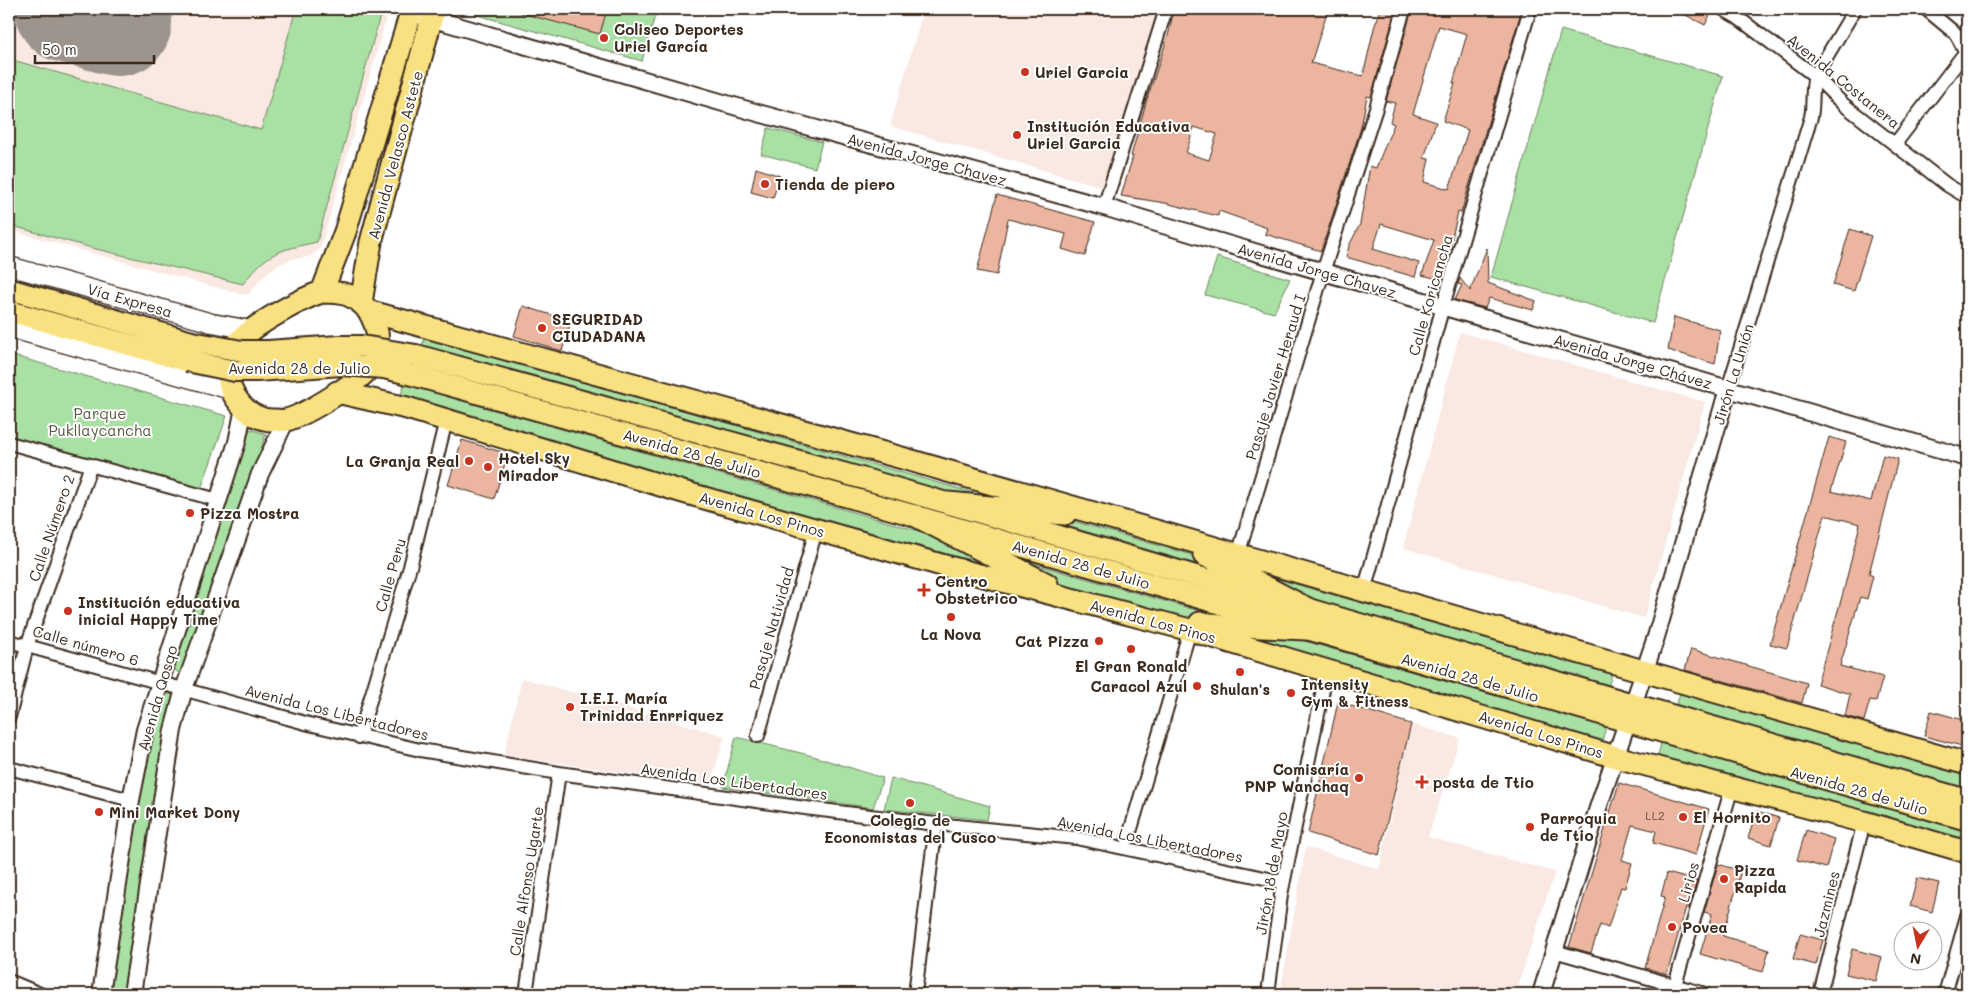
<svg xmlns="http://www.w3.org/2000/svg" width="1976" height="1003" viewBox="0 0 1976 1003" font-family="Mali,sans-serif">
<style>
.built{fill:#f9e9e2}
.green{fill:#a9e0a4;stroke:#728561}
.lines{fill:none;stroke-linecap:round;stroke-linejoin:round}
.runway{stroke:#9d948e;stroke-width:108}
.building{fill:#ebb59f;stroke:#3b2a1e;fill-rule:evenodd}
.minor-casing{stroke:#3b2a1e;stroke-width:16}
.tertiary-casing{stroke:#3b2a1e;stroke-width:20}
.secondary-casing{stroke:#3b2a1e;stroke-width:21}
.primary-casing{stroke:#3b2a1e;stroke-width:24}
.trunk-casing{stroke:#3b2a1e;stroke-width:25}
.minor{stroke:#fff;stroke-width:12}
.tertiary{stroke:#fff;stroke-width:16}
.secondary{stroke:#fff;stroke-width:18}
.primary{stroke:#f9e181;stroke-width:20}
.trunk{stroke:#f9e181;stroke-width:21}
.primary-bridge-casing{stroke:#3b2a1e;stroke-width:24;stroke-linecap:butt}
.primary-bridge{stroke:#f9e181;stroke-width:20}
.poi-dot{fill:#c8321e;stroke:#fff;stroke-width:2}
.labels{text-anchor:middle;dominant-baseline:central;stroke-width:4;stroke-linejoin:round;paint-order:stroke}
.number-label{font-size:12px;fill:#674d3e}
.poi-label{font-size:15px;font-weight:bold;fill:#3b2a1e;stroke:#fff;text-anchor:start}
.street-label{font-size:15px;fill:#3b2a1e;stroke:#fff}
.park-label{font-size:15px;fill:#565840;stroke:#fff}
</style>
<rect width="100%" height="100%" fill="#fff"/>
<filter id="ink" filterUnits="userSpaceOnUse"><feTurbulence type="fractalNoise" baseFrequency=".02" numOctaves="2"/><feDisplacementMap in="SourceGraphic" scale="10" xChannelSelector="R" yChannelSelector="G"/><feConvolveMatrix kernelMatrix="1 2 1 2 8 2 1 2 1" color-interpolation-filters="sRGB"/></filter>
<g filter="url(#ink)">
<path class="built" d="M9 9H389L321 247 316 253 309 257 293 259 278 265 264 275 249 294 243 295 9 230Z
M924 9H1127L1159 18 1109 189 890 126Z
M1460 332 1705 402 1644 618 1403 548Z
M522 678 725 736 710 785 504 755Z
M1411 724 1460 738 1428 837 1555 872 1515 994H1280L1306 847 1379 869Z"/>
<path class="green" d="M296 9H382L317 242C278 251 268 251 243 284L92 248 9 225V59L261 130Z
M478 9H657L642 61 477 15Z
M1561 30 1723 76 1653 323 1491 277Z
M768 128 822 142 815 168 761 154Z
M1217 257 1290 279 1274 313 1205 295Z
M424 337 1612 674 1608 688 422 348Z
M11 355 227 416 201 489 9 437V361Z
M404 384 1606 727 1602 741 1326 660 615 461 400 398Z
M250 429 266 434 185 678 171 667 214 534Z
M160 693 175 695 125 994H106L144 764Z
M1680 693 1967 774V793L1675 709Z
M736 737 813 756 883 778 873 808 723 787Z
M1661 743 1967 831V844L1658 756Z
M891 778 990 806 987 820 884 809Z"/>
<g class="lines">
<path class="runway" d="M69 9 118 22"/>
</g>
<path class="building" d="M522 9H607L600 34 521 13Z
M1174 9H1328L1311 63 1363 76 1374 28 1381 9H1396L1371 97 1367 96 1361 128 1321 251 1265 234 1267 228 1219 211 1218 216 1165 203 1121 196 1133 156H1131L1147 99 1168 36ZM1194 127 1217 134 1209 160 1186 153Z
M1412 9H1522L1461 213 1458 212 1448 255H1449L1442 280 1422 275 1434 240 1381 224 1373 249 1419 263 1415 277 1346 257 1349 246 1360 224 1370 166 1376 168 1394 124 1390 122 1395 103 1386 101ZM1439 26 1467 34 1453 83H1455L1443 121 1468 130 1449 189 1424 182 1429 159 1424 158 1436 122 1413 114Z
M1674 9H1713L1705 25Z
M756 168 780 176 773 198 751 192Z
M997 195 1095 222 1085 256 1062 249 1066 234 1008 219 997 275 977 271Z
M1850 229 1871 236 1854 291 1833 285Z
M1487 248 1488 283 1536 301 1533 310 1489 298 1485 308 1455 300 1462 285 1458 284 1460 278 1470 291Z
M523 306 571 321 562 351 514 336Z
M1674 317 1720 330 1715 364 1668 350Z
M1829 437 1846 442 1831 491 1871 501 1883 455 1898 459 1869 574 1873 576 1867 599 1860 597 1840 666 1883 677 1876 701 1870 700 1864 721 1845 716 1850 694 1817 684 1843 593 1860 524 1825 515 1787 648 1770 644Z
M462 440 508 454 494 499 448 485Z
M1691 649 1807 683 1802 703 1685 670Z
M1338 702 1411 724 1379 855 1308 833Z
M1931 711 1967 721 1962 746 1924 736Z
M1619 783 1709 809 1696 855 1653 843 1656 831 1632 825 1622 860 1632 863 1625 888 1621 887 1608 928 1600 925 1591 953 1569 947Z
M1757 811 1779 818 1771 845 1748 838Z
M1806 830 1834 839 1826 868 1797 860Z
M1718 864 1741 871 1723 936 1769 950 1763 972 1700 954 1712 914 1704 912Z
M1667 873 1697 881 1689 908 1686 907 1667 974 1645 968 1665 897 1661 896Z
M1917 878 1939 883 1932 912 1910 906Z
M1800 934 1823 940 1816 965 1793 959Z
M1852 949 1882 957 1876 981 1846 974Z"/>
<g class="lines">
<defs>
<path id="minor" d="M1723 9 1737 17 1815 76 1843 104 1947 185 1967 197
M1926 9 1956 34 1967 54
M1895 144 1967 50
M1104 207 1166 9
M1728 389 1811 117C1814 103 1811 89 1815 76L1855 9
M9 443 218 500
M1238 555 1323 272 1376 108 1404 9
M1364 591 1443 306 1530 9
M9 641 309 724 420 750 559 773 805 808 936 824 1076 838 1283 882
M9 717 27 646 91 465
M758 736 816 530
M359 737 410 567 446 420
M9 768 131 800
M1128 839 1190 630
M1554 951 1705 994
M9 981 40 994
M1675 985 1732 787
M526 994 559 773
M915 994 936 824
M1268 994 1281 895 1327 670
M1820 994 1864 822
M1945 994 1967 916"/>
<path id="tertiary" d="M420 15 758 113 1104 207 1213 240 1967 458
M101 994 131 800 145 730 237 442 244 408
M132 994 173 730 184 689 260 474 286 420
M1541 994 1598 808 1656 637 1728 389"/>
<path id="secondary" d="M9 266 212 323 251 330
M9 328 231 390"/>
<path id="primary" d="M9 289 192 342
M9 311 187 361
M416 355 868 480 1633 704 1967 800
M409 374 916 516 1967 820"/>
<path id="trunk" d="M322 292C331 292 339 292 348 295 375 306 386 340 371 365 362 381 304 416 286 420 283 421 278 420 275 420 261 421 247 413 239 402 224 385 225 357 240 340 254 325 302 298 322 292Z
M322 292 345 232 412 9
M361 303 371 242 434 9
M368 311 902 458 1967 764
M337 392 407 408 683 492 945 566 1190 630 1616 757 1864 822 1967 852
M948 503 1065 514
M916 516 1047 584
M1204 555 1310 610
M1200 623 1219 625 1306 629"/>
</defs>
<use href="#minor" class="minor-casing"/>
<use href="#tertiary" class="tertiary-casing"/>
<use href="#secondary" class="secondary-casing"/>
<use href="#primary" class="primary-casing"/>
<use href="#trunk" class="trunk-casing"/>
<use href="#minor" class="minor"/>
<use href="#tertiary" class="tertiary"/>
<use href="#secondary" class="secondary"/>
<use href="#primary" class="primary"/>
<use href="#trunk" class="trunk"/>
<defs>
<path id="primary-bridge" d="M192 342 242 351H268L339 346H362L416 355
M187 361 235 371H257L342 365 384 368 409 374"/>
</defs>
<use href="#primary-bridge" class="primary-bridge-casing"/>
<use href="#primary-bridge" class="primary-bridge"/>
</g>
</g>
<g class="poi-dot">
<circle cx="604" cy="38" r="5"/>
<circle cx="1025" cy="72" r="5"/>
<circle cx="1017" cy="135" r="5"/>
<circle cx="765" cy="184" r="5"/>
<circle cx="542" cy="328" r="5"/>
<circle cx="469" cy="461" r="5"/>
<circle cx="488" cy="467" r="5"/>
<circle cx="190" cy="513" r="5"/>
<path d="M921.5 582.5h5v5h5v5h-5v5h-5v-5h-5v-5h5z"/>
<circle cx="68" cy="611" r="5"/>
<circle cx="951" cy="617" r="5"/>
<circle cx="1099" cy="641" r="5"/>
<circle cx="1131" cy="649" r="5"/>
<circle cx="1240" cy="672" r="5"/>
<circle cx="1197" cy="686" r="5"/>
<circle cx="1291" cy="693" r="5"/>
<circle cx="570" cy="707" r="5"/>
<circle cx="1359" cy="778" r="5"/>
<path d="M1419.5 774.5h5v5h5v5h-5v5h-5v-5h-5v-5h5z"/>
<circle cx="910" cy="803" r="5"/>
<circle cx="99" cy="812" r="5"/>
<circle cx="1683" cy="817" r="5"/>
<circle cx="1530" cy="827" r="5"/>
<circle cx="1724" cy="879" r="5"/>
<circle cx="1672" cy="927" r="5"/>
</g>
<g class="labels">
<g class="number-label">
<text x="1655" y="815">LL2</text>
</g>
<g class="poi-label">
<text x="614" y="29">Coliseo Deportes<tspan x="614" dy="17">Uriel García</tspan></text>
<text x="1035" y="72">Uriel Garcia</text>
<text x="1027" y="126">Institución Educativa<tspan x="1027" dy="17">Uriel Garcia</tspan></text>
<text x="775" y="184">Tienda de piero</text>
<text x="552" y="319">SEGURIDAD<tspan x="552" dy="17">CIUDADANA</tspan></text>
<text x="498" y="458">Hotel Sky<tspan x="498" dy="17">Mirador</tspan></text>
<text x="459" y="461" text-anchor="end">La Granja Real</text>
<text x="200" y="513">Pizza Mostra</text>
<text x="935" y="581">Centro<tspan x="935" dy="17">Obstetrico</tspan></text>
<text x="78" y="602">Institución educativa<tspan x="78" dy="17">inicial Happy Time</tspan></text>
<text x="951" y="634" text-anchor="middle">La Nova</text>
<text x="1089" y="641" text-anchor="end">Cat Pizza</text>
<text x="1131" y="666" text-anchor="middle">El Gran Ronald</text>
<text x="1301" y="684">Intensity<tspan x="1301" dy="17">Gym &amp; Fitness</tspan></text>
<text x="1187" y="686" text-anchor="end">Caracol Azul</text>
<text x="1240" y="689" text-anchor="middle">Shulan's</text>
<text x="580" y="698">I.E.I. María<tspan x="580" dy="17">Trinidad Enrriquez</tspan></text>
<text x="1349" y="769" text-anchor="end">Comisaría<tspan x="1349" dy="17">PNP Wanchaq</tspan></text>
<text x="1433" y="782">posta de Ttio</text>
<text x="109" y="812">Mini Market Dony</text>
<text x="1693" y="817">El Hornito</text>
<text x="1540" y="818">Parroquia<tspan x="1540" dy="17">de Ttio</tspan></text>
<text x="910" y="820" text-anchor="middle">Colegio de<tspan x="910" dy="17">Economistas del Cusco</tspan></text>
<text x="1734" y="870">Pizza<tspan x="1734" dy="17">Rapida</tspan></text>
<text x="1682" y="927">Povea</text>
</g>
<g class="street-label">
<text transform="translate(1844 81) rotate(39)">Avenida Costanera</text>
<text transform="translate(395 155) rotate(-75)">Avenida Velasco Astete</text>
<text transform="translate(927 159) rotate(15)">Avenida Jorge Chavez</text>
<text transform="translate(1317 270) rotate(16)">Avenida Jorge Chavez</text>
<text transform="translate(1430 295) rotate(-74)">Calle Koricancha</text>
<text transform="translate(130 300) rotate(16)">Vía Expresa</text>
<text transform="translate(1633 361) rotate(16)">Avenida Jorge Chávez</text>
<text x="299" y="368">Avenida 28 de Julio</text>
<text transform="translate(1733 374) rotate(-73)">Jirón La Unión</text>
<text transform="translate(1275 377) rotate(-73)">Pasaje Javier Heraud I</text>
<text transform="translate(692 453) rotate(16)">Avenida 28 de Julio</text>
<text transform="translate(762 514) rotate(16)">Avenida Los Pinos</text>
<text transform="translate(51 528) rotate(-71)">Calle Número 2</text>
<text transform="translate(1081 564) rotate(16)">Avenida 28 de Julio</text>
<text transform="translate(390 575) rotate(-74)">Calle Peru</text>
<text transform="translate(1153 621) rotate(15)">Avenida Los Pinos</text>
<text transform="translate(771 628) rotate(-74)">Pasaje Natividad</text>
<text transform="translate(86 645) rotate(16)">Calle número 6</text>
<text transform="translate(1470 677) rotate(16)">Avenida 28 de Julio</text>
<text transform="translate(157 698) rotate(-74)">Avenida Qosqo</text>
<text transform="translate(337 712) rotate(14)">Avenida Los Libertadores</text>
<text transform="translate(1541 734) rotate(17)">Avenida Los Pinos</text>
<text transform="translate(734 781) rotate(8)">Avenida Los Libertadores</text>
<text transform="translate(1859 790) rotate(16)">Avenida 28 de Julio</text>
<text transform="translate(1150 839) rotate(11)">Avenida Los Libertadores</text>
<text transform="translate(1271 873) rotate(-80)">Jirón 18 de Mayo</text>
<text transform="translate(526 881) rotate(-81)">Calle Alfonso Ugarte</text>
<text transform="translate(1688 882) rotate(-74)">Lirios</text>
<text transform="translate(1826 904) rotate(-76)">Jazmines</text>
</g>
<g class="park-label">
<text x="100" y="413">Parque<tspan x="100" dy="17">Pukllaycancha</tspan></text>
</g>
</g>
<rect width="1976" height="1003" fill="none" stroke="#fff" stroke-width="30"/>
<rect x="15" y="15" width="1946" height="973" fill="none" stroke="#3b2a1e" stroke-width="2" filter="url(#ink)"/>
<g transform="translate(1918 946) rotate(190)"><circle r="24" fill="#ffffff" stroke="#b1aaa5"/>
<path d="M0-4L9 19L0 12L-9 19Z" fill="#c8321e"/>
<text y="-8" font-size="14" font-weight="bold" text-anchor="middle" fill="#3b2a1e">N</text>
</g>
<path d="M35 55v8h119v-8" fill="none" stroke="#3b2a1e" stroke-width="2.5"/>
<text x="42" y="55" font-size="15" fill="#3b2a1e" stroke="#ffffff" stroke-width="4" paint-order="stroke">50 m</text>
</svg>
